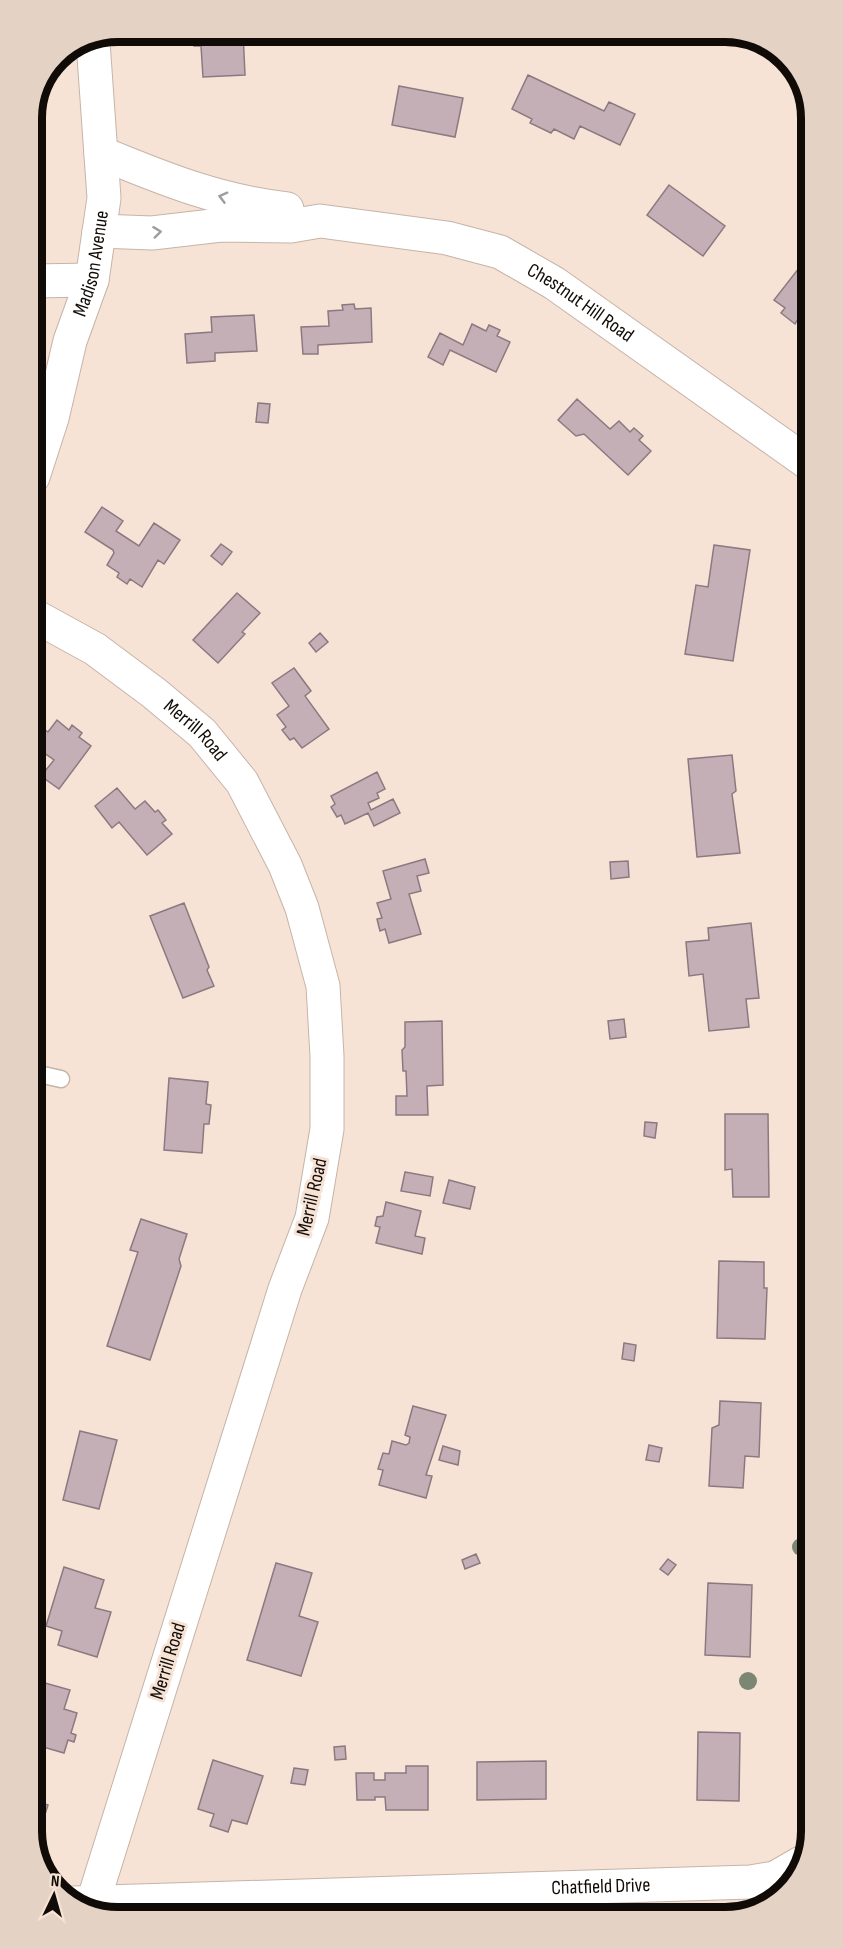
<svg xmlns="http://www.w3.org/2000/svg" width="843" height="1949" viewBox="0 0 843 1949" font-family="'Sofia Sans Condensed',sans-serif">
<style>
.building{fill:#c5afb7;stroke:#8c7980;stroke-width:1.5}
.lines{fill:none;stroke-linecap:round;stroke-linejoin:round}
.lane-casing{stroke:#c6b4a8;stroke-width:19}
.street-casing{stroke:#c6b4a8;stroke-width:35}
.secondary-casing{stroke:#c6b4a8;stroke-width:35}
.lane{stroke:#fff;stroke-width:16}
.street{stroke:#fff;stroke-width:33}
.secondary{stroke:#fff;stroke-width:33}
.tree{fill:#7b8674}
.oneway{stroke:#a09d9c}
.labels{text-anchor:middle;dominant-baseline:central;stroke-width:6;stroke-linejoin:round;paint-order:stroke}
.street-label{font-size:20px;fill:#110b07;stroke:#f6e3d6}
.rim{fill:none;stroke:#110b07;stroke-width:8}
</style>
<rect width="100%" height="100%" fill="#f6e3d6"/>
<path class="building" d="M193 32H243L245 75 203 77 201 46H194Z
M528 75 604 111 609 102 635 114 620 145 580 126 574 139 554 129 551 133 530 123 532 119 512 109Z
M399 86 463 98 455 137 392 125Z
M669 185 725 226 703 256 647 215Z
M799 268 807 275 808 326 798 319 795 324 781 313 785 308 774 300Z
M354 304 355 309 371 308 372 342 318 345V354H303L301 327 329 326 328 311 343 310 342 305Z
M254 315 257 351 215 353V361L187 363 185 334 212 332 211 317Z
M472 324 486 331 489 325 500 330 497 336 510 342 496 372 450 350 443 365 428 357 440 333 463 345Z
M577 399 610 429 619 421 630 432 634 428 643 436 639 440 651 451 628 475 584 434 576 436 558 420Z
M258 403 270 404 268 423 256 422Z
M102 507 123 521 116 531 139 546 154 523 180 540 164 564 158 560 142 587 130 579 127 584 117 577 119 573 107 565 114 553 113 550 85 532Z
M221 544 232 552 222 565 211 556Z
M714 545 750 550 733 661 685 654 696 585 708 587Z
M237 593 260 613 242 632 245 634 218 663 193 640Z
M320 633 328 642 316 652 309 643Z
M294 668 311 691 305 696 329 729 302 748 294 738 290 740 282 730 286 727 277 715 289 706 272 683Z
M57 720 69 730 72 725 82 733 79 737 91 746 59 789 41 776 54 760 33 745V721L48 732Z
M732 755 736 791 732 794 740 853 697 857 688 759Z
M377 772 385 789 377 793 379 798 368 803 371 810 393 799 400 813 374 826 368 813 345 824 341 815 337 817 331 807 335 804 331 796Z
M117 788 135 809 145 801 155 812 158 810 166 820 162 823 172 834 147 855 119 822 112 828 95 806Z
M425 859 429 873 417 876 421 891 409 894 421 934 389 943 385 929 380 931 377 919 382 918 377 903 391 899 383 871Z
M628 861 629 877 611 879 610 862Z
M184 903 209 967 207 970 214 986 183 998 150 916Z
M751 923 759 998 746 999 749 1027 709 1031 703 974 689 976 686 942 709 940 708 928Z
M624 1019 626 1037 610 1039 608 1021Z
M442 1021 443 1085 427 1086 428 1115H396V1096H407L406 1071H403L402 1050 405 1047V1022Z
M169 1078 208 1082 206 1104 211 1105 209 1124H204L202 1153 164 1150Z
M725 1114H768L769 1197H733L732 1169 725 1170Z
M645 1122 657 1123 655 1138 644 1136Z
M405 1172 433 1177 430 1196 401 1191Z
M449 1180 475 1187 470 1209 443 1203Z
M386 1202 421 1211 415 1236 425 1238 422 1254 376 1243 380 1227 375 1226 377 1217 383 1216Z
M141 1219 187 1234 179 1259 181 1266 150 1360 107 1346 138 1252 130 1250Z
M719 1261 764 1262V1288H767L765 1339 717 1338Z
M624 1343 636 1345 634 1361 622 1359Z
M720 1401 761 1403 759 1457 745 1456 743 1488 709 1486 712 1428 719 1425Z
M413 1406 446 1415 426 1475 432 1476 426 1498 379 1485 383 1470 378 1469 383 1453 389 1454 392 1441 406 1445 409 1443 410 1437 405 1435Z
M80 1431 117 1440 99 1509 63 1500Z
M649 1445 662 1448 659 1462 646 1460Z
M443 1446 460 1451 458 1465 439 1460Z
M476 1554 480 1563 465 1569 462 1560Z
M668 1559 676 1565 668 1575 660 1569Z
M276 1563 312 1573 299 1616 318 1622 301 1676 247 1660Z
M64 1567 104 1580 95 1608 111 1612 97 1657 58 1645 62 1631 46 1626Z
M708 1583 752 1585 750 1657 705 1655Z
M45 1683 70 1690 64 1709 77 1713 71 1733 76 1735 74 1742 68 1740 64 1753 36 1745V1693L41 1694Z
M698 1732 740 1733 739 1801 697 1800Z
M345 1746 346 1759 335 1760 334 1747Z
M213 1760 263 1776 247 1824 232 1820 228 1832 210 1826 214 1814 198 1809Z
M546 1761V1799L477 1800V1762Z
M406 1766H428V1810H386L385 1797H375V1800H357L356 1773H374V1780H385V1773H406Z
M294 1768 308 1770 305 1785 291 1783Z
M36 1801 48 1805 36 1843Z"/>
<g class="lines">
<defs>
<path id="lane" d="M34 1073 61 1079"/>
<g id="street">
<path d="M32 281 92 280"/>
<path id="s1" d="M33 615 95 649 154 693 202 733 242 782 285 865 302 908 323 986 327 1056V1129L312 1218 285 1289 93 1902"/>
<path id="s2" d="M73 1903 750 1882 775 1878 801 1863"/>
</g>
<g id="secondary">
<path d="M101 153C164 179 218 201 287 209"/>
<path id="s3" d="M99 231 152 233 221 225 291 226 320 221 447 238 500 252 554 283 808 463"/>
<path id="s4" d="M33 477 52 418 70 341 92 280 104 198 93 42"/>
</g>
</defs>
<use href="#lane" class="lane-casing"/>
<use href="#street" class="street-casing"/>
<use href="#secondary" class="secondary-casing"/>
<use href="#lane" class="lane"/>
<use href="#street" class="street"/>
<use href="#secondary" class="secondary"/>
</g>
<g class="tree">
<circle cx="801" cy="1547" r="9"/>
<circle cx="748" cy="1681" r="9"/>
</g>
<defs><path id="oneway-chevron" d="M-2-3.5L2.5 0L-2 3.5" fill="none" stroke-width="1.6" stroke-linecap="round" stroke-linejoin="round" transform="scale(1.5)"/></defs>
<g class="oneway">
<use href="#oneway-chevron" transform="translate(223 197) rotate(-165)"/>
<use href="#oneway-chevron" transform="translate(157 232) rotate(-7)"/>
</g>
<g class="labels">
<g class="street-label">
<text stroke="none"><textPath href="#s4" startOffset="222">Madison Avenue</textPath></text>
<text stroke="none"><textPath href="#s3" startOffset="500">Chestnut Hill Road</textPath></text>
<text stroke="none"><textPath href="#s1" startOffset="200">Merrill Road</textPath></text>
<text transform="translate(312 1197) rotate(-77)">Merrill Road</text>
<text transform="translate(168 1661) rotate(-73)">Merrill Road</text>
<text stroke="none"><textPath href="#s2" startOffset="528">Chatfield Drive</textPath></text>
</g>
</g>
<path d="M0 0H843V1949H0ZM118 42H725A76 76 0 0 1 801 118V1831A76 76 0 0 1 725 1907H118A76 76 0 0 1 42 1831V118A76 76 0 0 1 118 42Z" fill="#e4d2c5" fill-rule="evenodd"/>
<path class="rim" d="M118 42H725A76 76 0 0 1 801 118V1831A76 76 0 0 1 725 1907H118A76 76 0 0 1 42 1831V118A76 76 0 0 1 118 42Z"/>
<g transform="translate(54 1895) rotate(5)" stroke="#f6e3d6" stroke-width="4.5" paint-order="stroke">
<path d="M0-4.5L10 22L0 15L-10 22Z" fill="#110b07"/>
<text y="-9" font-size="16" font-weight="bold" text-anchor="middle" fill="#110b07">N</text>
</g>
</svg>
